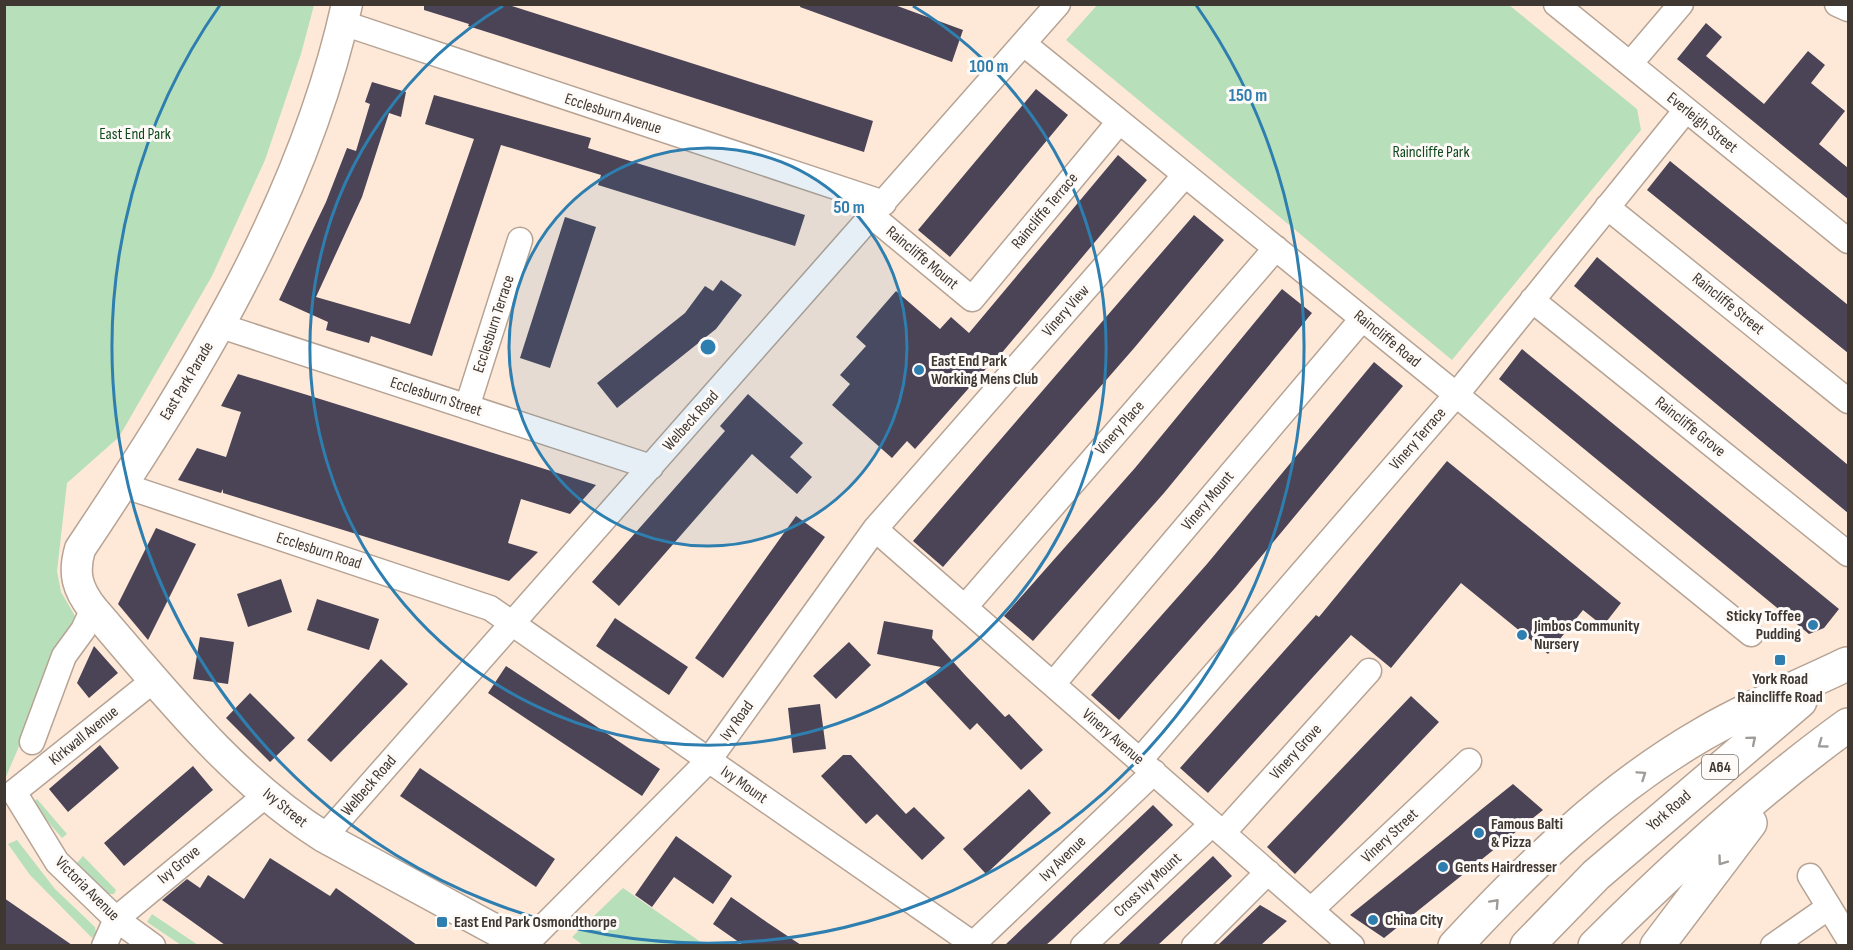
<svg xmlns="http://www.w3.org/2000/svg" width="1853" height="950" viewBox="0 0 1853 950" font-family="'Sofia Sans Condensed',sans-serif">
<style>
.green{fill:#b6dfba}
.building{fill:#4b4456}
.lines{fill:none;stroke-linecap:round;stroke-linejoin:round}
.minor-casing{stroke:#b6a394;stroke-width:27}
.tertiary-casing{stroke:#b6a394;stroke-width:33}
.trunk-casing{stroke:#b6a394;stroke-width:36}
.minor{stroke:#fff;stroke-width:24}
.tertiary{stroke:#fff;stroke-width:30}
.trunk{stroke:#fff;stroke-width:33}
.oneway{stroke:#9f9b98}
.ring{fill:none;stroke:#2e7eaf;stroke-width:3}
.poi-dot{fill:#2e7eaf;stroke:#fefaf7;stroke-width:2}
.labels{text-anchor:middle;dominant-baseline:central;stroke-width:6;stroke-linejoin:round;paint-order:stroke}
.shield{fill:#fefaf7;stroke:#78726c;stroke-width:1.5}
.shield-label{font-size:15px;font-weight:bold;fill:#3f3731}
.street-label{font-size:16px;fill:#3f3731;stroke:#fefaf7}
.park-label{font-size:16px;fill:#0f491e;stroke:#fefaf7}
.poi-label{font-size:16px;font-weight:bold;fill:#3f3731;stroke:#fefaf7;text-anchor:start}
.centre{fill:#2e7eaf;stroke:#fefaf7;stroke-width:3}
.ring-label{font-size:18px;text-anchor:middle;font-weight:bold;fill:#2e7eaf;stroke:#fefaf7;stroke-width:6;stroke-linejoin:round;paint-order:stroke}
</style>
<rect width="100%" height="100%" fill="#fee9d9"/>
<path class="green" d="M1098 4 1509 5 1637 109 1641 130 1452 360 1066 40Z
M4 5H314L301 54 265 160 212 276 119 437 67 483 57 571 61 592 75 616 5 779Z
M37 799 67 834 62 838 32 803Z
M17 840 55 889 95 927 96 933 92 938 30 875 8 844Z
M83 856 116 890 114 894H107L76 864Z
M623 888 705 945H583L572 937Z
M152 914 198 945H181L147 922Z"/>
<path class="building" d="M424 4H506L873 121 864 152 468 26 469 24 424 10Z
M801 4H892L963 30 952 62 800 7Z
M1706 23 1722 37 1706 56 1764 104 1808 51 1825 65 1811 83 1845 111 1819 144 1848 168V199L1677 59Z
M372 82 406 92 401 117 389 113 362 197 316 297 410 324 474 139 425 124 434 95 591 138 588 148 805 215 795 246 598 185 601 175 501 145 432 356 371 336 369 343 326 330 328 322 279 300 326 202 347 148 356 151 370 104 365 102Z
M1036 89 1068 115 950 257 918 230Z
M1118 155 1147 180 1000 355 999 354 915 449 907 441 892 458 832 405 850 384 840 375 866 346 856 337 896 291 940 329 951 317 969 333Z
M1670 161 1848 305V353L1647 190Z
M1194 215 1224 240 1135 347 943 567 913 541Z
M565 217 596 227 550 368 520 358Z
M1597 257 1848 465V513L1574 286Z
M721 280 742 295 716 329 617 408 597 383 685 313 705 286 713 291Z
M1282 289 1312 313 1164 493 1033 641 1004 616 1135 468Z
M1522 349 1839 609 1824 628 1809 634 1499 379Z
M1374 362 1403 386 1235 588 1119 720 1091 695 1207 564Z
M238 374 304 394 596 485 570 514 521 499 508 543 538 552 509 581 223 493V489L221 493 178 480 197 448 226 457 241 412 221 406Z
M748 394 803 443 790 457 812 477 797 494 752 454 619 606 592 582 725 431 720 426Z
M1447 461 1621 603 1603 626 1583 610 1548 654 1461 583 1391 668 1351 635 1208 793 1180 768 1316 615 1319 617Z
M796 516 825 537 723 678 695 658Z
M156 528 196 544 148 640 118 604Z
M281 579 292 612 248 627 237 594Z
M317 599 379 619 369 650 307 630Z
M615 618 688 667 669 695 596 646Z
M884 621 933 630 932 638 965 675 1005 717 1009 714 1043 750 1021 770 977 723 970 730 925 682 941 667 877 654Z
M200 637 234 642 228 684 193 679Z
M849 642 871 665 836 699 813 676Z
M94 646 118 673 89 698 77 683Z
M381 659 408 684 331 762 307 740Z
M506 666 660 769 642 796 488 693Z
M250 693 295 738 270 762 226 718Z
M1411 696 1439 722 1295 874 1267 847Z
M820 704 826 749 793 753 788 708Z
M100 745 119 768 68 812 49 789Z
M843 755H851L906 814 914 807 945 838 922 860 877 814 866 824 821 776Z
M193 766 213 790 124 866 104 843Z
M420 768 555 859 536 887 400 796Z
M1513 784 1543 810 1384 938 1350 915Z
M1029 789 1051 813 986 874 963 849Z
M1153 805 1173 825 1053 939 1046 945H1005Z
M676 836 732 876 713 904 674 877 652 907 635 895Z
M1213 856 1232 876 1158 945H1118Z
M270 858 330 896 336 888 417 945H225L162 900 187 879 200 888 208 875 244 899Z
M731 897 768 923 801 945H743L713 924Z
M4 898 30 916 72 945H4Z
M1260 905 1287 921 1261 945H1218Z"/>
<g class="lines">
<defs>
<path id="minor" d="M1556 4 1848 241
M1837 4 1848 9
M343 23 884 203
M1024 44 1751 634
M1630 64 1681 4
M1607 207 1848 401
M873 217 972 299 1119 122
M1532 300 1848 554
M221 326 651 467
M467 407 520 240
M122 485 490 608 976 946
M875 529 1352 946
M965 607 1276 248
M1053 684 1362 319
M32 742 64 656 83 630 93 609
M1140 760 1456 395 1686 110
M1223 833 1369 671
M324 837 1058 4
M1810 876 1848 938
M1311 910 1469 761
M104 946 116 919 266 795
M153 946 116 919 57 862 14 792 154 680
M524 946 709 760 875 529 1185 175
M971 946 1154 772
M1083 946 1212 824
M1194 946 1268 872
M1773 946 1829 907"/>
<path id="tertiary" d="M347 4C303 204 192 381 80 549 73 573 77 589 93 609 163 690 232 779 324 837L525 946"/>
<path id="trunk" d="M1455 946C1529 866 1609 788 1703 734 1749 707 1799 687 1847 664
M1527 946 1596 875 1800 701
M1595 946C1674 867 1758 790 1848 725
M1657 946 1750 823"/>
</defs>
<use href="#minor" class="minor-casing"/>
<use href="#tertiary" class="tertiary-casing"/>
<use href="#trunk" class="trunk-casing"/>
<use href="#minor" class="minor"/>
<use href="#tertiary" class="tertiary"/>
<use href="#trunk" class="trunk"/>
</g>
<defs><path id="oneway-chevron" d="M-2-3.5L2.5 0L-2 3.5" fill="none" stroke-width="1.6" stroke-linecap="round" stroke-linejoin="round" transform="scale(1.5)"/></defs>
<g class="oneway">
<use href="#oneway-chevron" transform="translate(1752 740) rotate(-40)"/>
<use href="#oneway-chevron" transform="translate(1822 744) rotate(144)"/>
<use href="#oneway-chevron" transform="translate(1642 775) rotate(-34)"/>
<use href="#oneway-chevron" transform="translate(1722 861) rotate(126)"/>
<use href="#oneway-chevron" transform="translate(1495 903) rotate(-47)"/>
</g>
<circle cx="708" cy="347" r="199" fill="#2e7eaf" fill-opacity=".12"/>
<g class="ring">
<circle cx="708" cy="347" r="199"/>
<path d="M913 6A398 398 0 1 1 503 6"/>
<path d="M1196 5A596 596 0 1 1 220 5"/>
</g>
<g class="poi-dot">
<circle cx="919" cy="370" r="6"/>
<circle cx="1813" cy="625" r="6"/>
<circle cx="1522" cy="635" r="6"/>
<rect x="1774" y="654" width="12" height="12" rx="3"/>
<circle cx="1479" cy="833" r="6"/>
<circle cx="1443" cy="867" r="6"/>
<circle cx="1373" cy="920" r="6"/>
<rect x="436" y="916" width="12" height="12" rx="3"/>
</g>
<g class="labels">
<rect class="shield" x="1702" y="755" width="36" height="24" rx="4.5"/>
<g class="shield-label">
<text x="1720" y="767">A64</text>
</g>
<g class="street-label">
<text transform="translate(613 114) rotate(18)">Ecclesburn Avenue</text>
<text transform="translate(1702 123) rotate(39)">Everleigh Street</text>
<text transform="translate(1045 211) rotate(-50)">Raincliffe Terrace</text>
<text transform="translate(922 258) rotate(40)">Raincliffe Mount</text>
<text transform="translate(1728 304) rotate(39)">Raincliffe Street</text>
<text transform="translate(1066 311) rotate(-49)">Vinery View</text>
<text transform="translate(494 324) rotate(-72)">Ecclesburn Terrace</text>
<text transform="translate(1387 339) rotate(39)">Raincliffe Road</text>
<text transform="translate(187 381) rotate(-59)">East Park Parade</text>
<text transform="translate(436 397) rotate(18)">Ecclesburn Street</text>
<text transform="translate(691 421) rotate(-48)">Welbeck Road</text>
<text transform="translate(1690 427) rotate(39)">Raincliffe Grove</text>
<text transform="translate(1120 428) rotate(-49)">Vinery Place</text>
<text transform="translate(1418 439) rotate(-49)">Vinery Terrace</text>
<text transform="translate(1208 501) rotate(-50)">Vinery Mount</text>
<text transform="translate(319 551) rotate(18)">Ecclesburn Road</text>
<text transform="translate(737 721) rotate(-54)">Ivy Road</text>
<text transform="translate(84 736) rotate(-39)">Kirkwall Avenue</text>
<text transform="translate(1113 737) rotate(41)">Vinery Avenue</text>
<text transform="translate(1296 752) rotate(-48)">Vinery Grove</text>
<text transform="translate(744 785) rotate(35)">Ivy Mount</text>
<text transform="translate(369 786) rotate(-49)">Welbeck Road</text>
<text transform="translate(285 808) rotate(39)">Ivy Street</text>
<text transform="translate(1669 811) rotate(-41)">York Road</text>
<text transform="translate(1390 836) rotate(-43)">Vinery Street</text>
<text transform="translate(1063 859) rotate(-44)">Ivy Avenue</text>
<text transform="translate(179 865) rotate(-40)">Ivy Grove</text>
<text transform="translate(1148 885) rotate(-43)">Cross Ivy Mount</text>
<text transform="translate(87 889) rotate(45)">Victoria Avenue</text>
</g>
<g class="park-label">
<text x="135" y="134">East End Park</text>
<text x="1431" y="152">Raincliffe Park</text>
</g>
<g class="poi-label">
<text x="931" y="361">East End Park<tspan x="931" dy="18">Working Mens Club</tspan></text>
<text x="1801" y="616" text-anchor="end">Sticky Toffee<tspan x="1801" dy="18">Pudding</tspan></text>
<text x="1534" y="626">Jimbos Community<tspan x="1534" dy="18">Nursery</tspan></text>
<text x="1780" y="679" text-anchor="middle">York Road<tspan x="1780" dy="18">Raincliffe Road</tspan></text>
<text x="1491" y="824">Famous Balti<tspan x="1491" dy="18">&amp; Pizza</tspan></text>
<text x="1455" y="867">Gents Hairdresser</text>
<text x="1385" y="920">China City</text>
<text x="454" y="922">East End Park Osmondthorpe</text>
</g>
</g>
<circle cx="708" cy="347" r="9" class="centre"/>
<g class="ring-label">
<text x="989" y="72">100 m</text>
<text x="1248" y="101">150 m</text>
<text x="849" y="213">50 m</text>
</g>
<rect width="1853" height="950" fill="none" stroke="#3f3731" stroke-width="12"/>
</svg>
